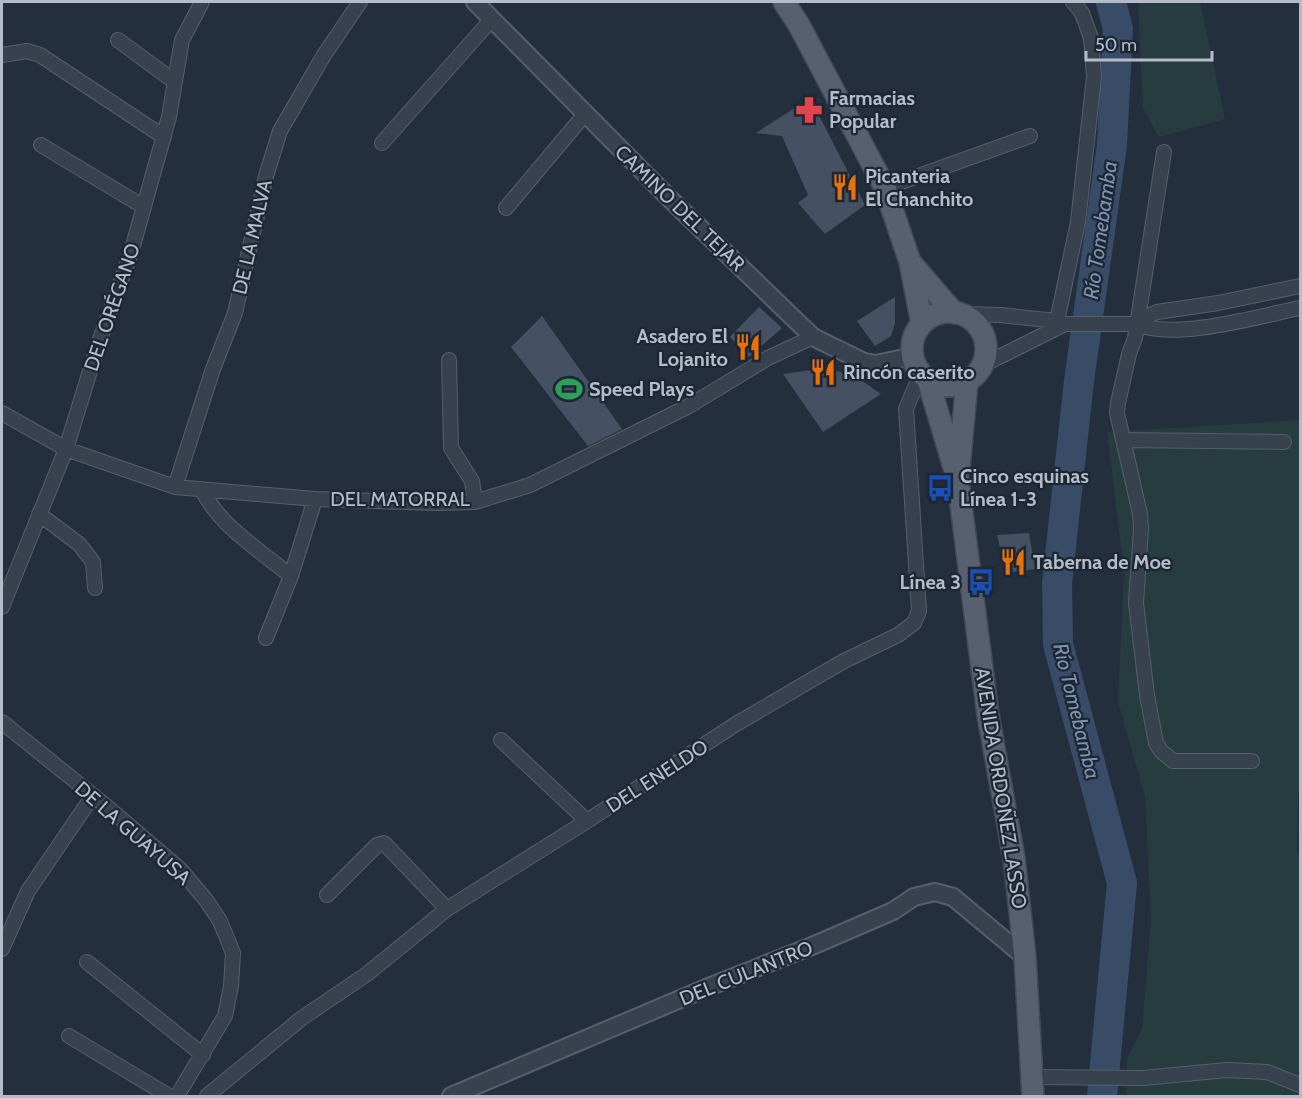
<svg xmlns="http://www.w3.org/2000/svg" width="1302" height="1098" viewBox="0 0 1302 1098" font-family="Cabin,sans-serif">
<style>
.green{fill:#263c3f}
.lines{fill:none;stroke-linecap:round;stroke-linejoin:round}
.river{stroke:#394c67;stroke-width:30}
.building{fill:#455162}
.minor-casing{stroke:#565f6c;stroke-width:16}
.tertiary-casing{stroke:#565f6c;stroke-width:20}
.primary-casing{stroke:#414a57;stroke-width:24}
.minor{stroke:#38414e;stroke-width:14}
.tertiary{stroke:#38414e;stroke-width:16}
.primary{stroke:#56606e;stroke-width:21}
.labels{text-anchor:middle;dominant-baseline:central;stroke-width:4.5;stroke-linejoin:round;paint-order:stroke}
.poi-label{font-size:20px;font-weight:bold;fill:#b4bcc9;stroke:#1d2633;text-anchor:start}
.street-label{font-size:20px;fill:#b4bcc9;stroke:#1d2633}
.water-label{font-size:21px;font-style:italic;fill:#7c92b1;stroke:#1d2633}
</style>
<rect width="100%" height="100%" fill="#242f3e"/>
<path class="green" d="M1138 2H1200L1225 119 1159 137 1143 108Z
M1300 420V790L1298 796 1297 853 1300 858V1096H1126L1127 1059 1142 1029 1151 918 1145 796 1118 702 1124 570 1107 432Z"/>
<g class="lines">
<path class="river" d="M1102 1096 1122 883 1058 644 1057 583 1079 381 1112 145 1118 29 1111 2"/>
</g>
<path class="building" d="M810 98 865 205 825 234 798 203 808 195 782 136 756 133Z
M895 297V323L891 336 875 346 857 321Z
M759 307 782 328 749 357 730 337Z
M542 316 622 429 588 446 511 347Z
M825 368 855 376 881 394 823 432 783 374Z
M1029 533 1035 569 1006 573 997 535Z"/>
<g class="lines">
<defs>
<path id="minor" d="M118 40 175 82
M2 55 27 51 40 55 164 137
M382 143 492 19
M41 145 144 207
M1164 152 1135 338 1129 354 1118 403 1117 413 1140 514 1141 528 1136 603 1147 695 1156 743 1161 751 1173 761H1252
M885 188 1030 136
M506 208 585 114
M962 314 1000 315 1057 321 1065 324H1137C1174 341 1260 316 1300 308
M1057 321 1078 222 1094 77 1091 38 1082 13 1073 2
M1137 324 1146 317 1157 312 1218 303 1300 286
M449 360 451 448 472 481 475 502
M983 365 1065 324
M2 413 66 449 175 487 315 499 437 503 475 502 530 485 689 406 768 358 813 337
M1123 440 1284 442
M175 487 213 369 235 313 266 176 280 131 324 55 360 2
M202 489C217 524 262 552 291 576L315 499
M39 514 79 544 93 562 95 588
M2 607 66 449 98 345 131 253 169 117 182 40 202 2
M266 638 291 576
M2 722 111 810 180 869 206 900 220 921 233 953 231 986 225 1016 177 1096
M501 740 587 821
M327 895 377 845 384 843 447 909
M2 949 28 891 92 797
M87 962 203 1055
M69 1036 169 1096
M1032 1077 1143 1078 1227 1070 1267 1072 1300 1085
M207 1096 302 1018 367 974 447 909 587 821 736 724 844 661 898 635 914 623 919 611 906 409 921 373"/>
<path id="tertiary" d="M475 2 671 200 813 337 864 362 876 364 913 356
M451 1096 711 986 812 946 893 911 914 897 935 892 953 897 1025 957"/>
<path id="primary" d="M784 2 799 25 885 188 910 262 922 324
M911 263 954 313
M912 349a37 37 0 1 1 74 0a37 37 0 1 1-74 0Z
M928 380 958 481 988 715 1014 858 1025 957 1033 1096
M959 468 967 382"/>
</defs>
<use href="#minor" class="minor-casing"/>
<use href="#tertiary" class="tertiary-casing"/>
<use href="#primary" class="primary-casing"/>
<use href="#minor" class="minor"/>
<use href="#tertiary" class="tertiary"/>
<use href="#primary" class="primary"/>
</g>
<defs>
<symbol id="pharmacy-bare" viewBox="-9 -9 18 18"><path d="M-2-6h4v4h4v4h-4v4h-4v-4h-4v-4h4Z" fill="#e0444e" stroke="#1d2633" stroke-width="2.5" paint-order="stroke"/></symbol>
<symbol id="restaurant-bare" viewBox="-9 -9 18 18"><path d="M-5-6h1v4h1v-4h1v4h1v-4h1v5L-1.5 .5V6h-2V.5L-5-1ZM5-6V6H3V1.5H1.5Q1.5-4 5-6Z" fill="#e8710a" stroke="#1d2633" stroke-width="2.5" paint-order="stroke"/></symbol>
<symbol id="stadium-bare" viewBox="-9 -9 18 18"><path d="M0-5a6.5 5 0 1 0 0 10a6.5 5 0 1 0 0-10ZM-3.5-1.8h7v3.6h-7Z" fill="#2e9e5b" stroke="#1d2633" stroke-width="2.5" paint-order="stroke"/></symbol>
<symbol id="bus-bare" viewBox="-9 -9 18 18"><path d="M-5-6H5V4H4V6H2V4H-2V6H-4V4H-5ZM-3.5-4V0h7V-4ZM-3.5 1.2v1.5H-2V1.2ZM2 1.2v1.5H3.5V1.2Z" fill="#1a4fb4" stroke="#1d2633" stroke-width="2.5" paint-order="stroke"/></symbol>
</defs>
<g fill-rule="evenodd">
<use href="#pharmacy-bare" x="790" y="91" width="38" height="38"/>
<use href="#restaurant-bare" x="826" y="168" width="38" height="38"/>
<use href="#restaurant-bare" x="729" y="328" width="38" height="38"/>
<use href="#restaurant-bare" x="804" y="353" width="38" height="38"/>
<use href="#stadium-bare" x="550" y="370" width="38" height="38"/>
<use href="#bus-bare" x="921" y="469" width="38" height="38"/>
<use href="#restaurant-bare" x="994" y="543" width="38" height="38"/>
<use href="#bus-bare" x="962" y="563" width="38" height="38"/>
</g>
<g class="labels">
<g class="poi-label">
<text x="829" y="98">Farmacias<tspan x="829" dy="23">Popular</tspan></text>
<text x="865" y="176">Picanteria<tspan x="865" dy="23">El Chanchito</tspan></text>
<text x="728" y="336" text-anchor="end">Asadero El<tspan x="728" dy="23">Lojanito</tspan></text>
<text x="843" y="372">Rincón caserito</text>
<text x="589" y="389">Speed Plays</text>
<text x="960" y="476">Cinco esquinas<tspan x="960" dy="23">Línea 1-3</tspan></text>
<text x="1033" y="562">Taberna de Moe</text>
<text x="961" y="582" text-anchor="end">Línea 3</text>
</g>
<g class="street-label">
<text transform="translate(680 208) rotate(44)">CAMINO DEL TEJAR</text>
<text transform="translate(252 237) rotate(-77)">DE LA MALVA</text>
<text transform="translate(112 307) rotate(-71)">DEL ORÉGANO</text>
<text x="400" y="499">DEL MATORRAL</text>
<text transform="translate(657 776) rotate(-33)">DEL ENELDO</text>
<text transform="translate(1001 788) rotate(81)">AVENIDA ORDOÑEZ LASSO</text>
<text transform="translate(133 833) rotate(41)">DE LA GUAYUSA</text>
<text transform="translate(746 973) rotate(-22)">DEL CULANTRO</text>
</g>
<g class="water-label">
<text transform="translate(1100 230) rotate(-82)">Río Tomebamba</text>
<text transform="translate(1077 711) rotate(76)">Río Tomebamba</text>
</g>
</g>
<rect width="1302" height="1098" fill="none" stroke="#b4bcc9" stroke-width="6"/>
<path d="M1086 51v9h126v-9" fill="none" stroke="#b4bcc9" stroke-width="3"/>
<text x="1095" y="51" font-size="18" fill="#b4bcc9" stroke="#1d2633" stroke-width="4.5" paint-order="stroke">50 m</text>
</svg>
